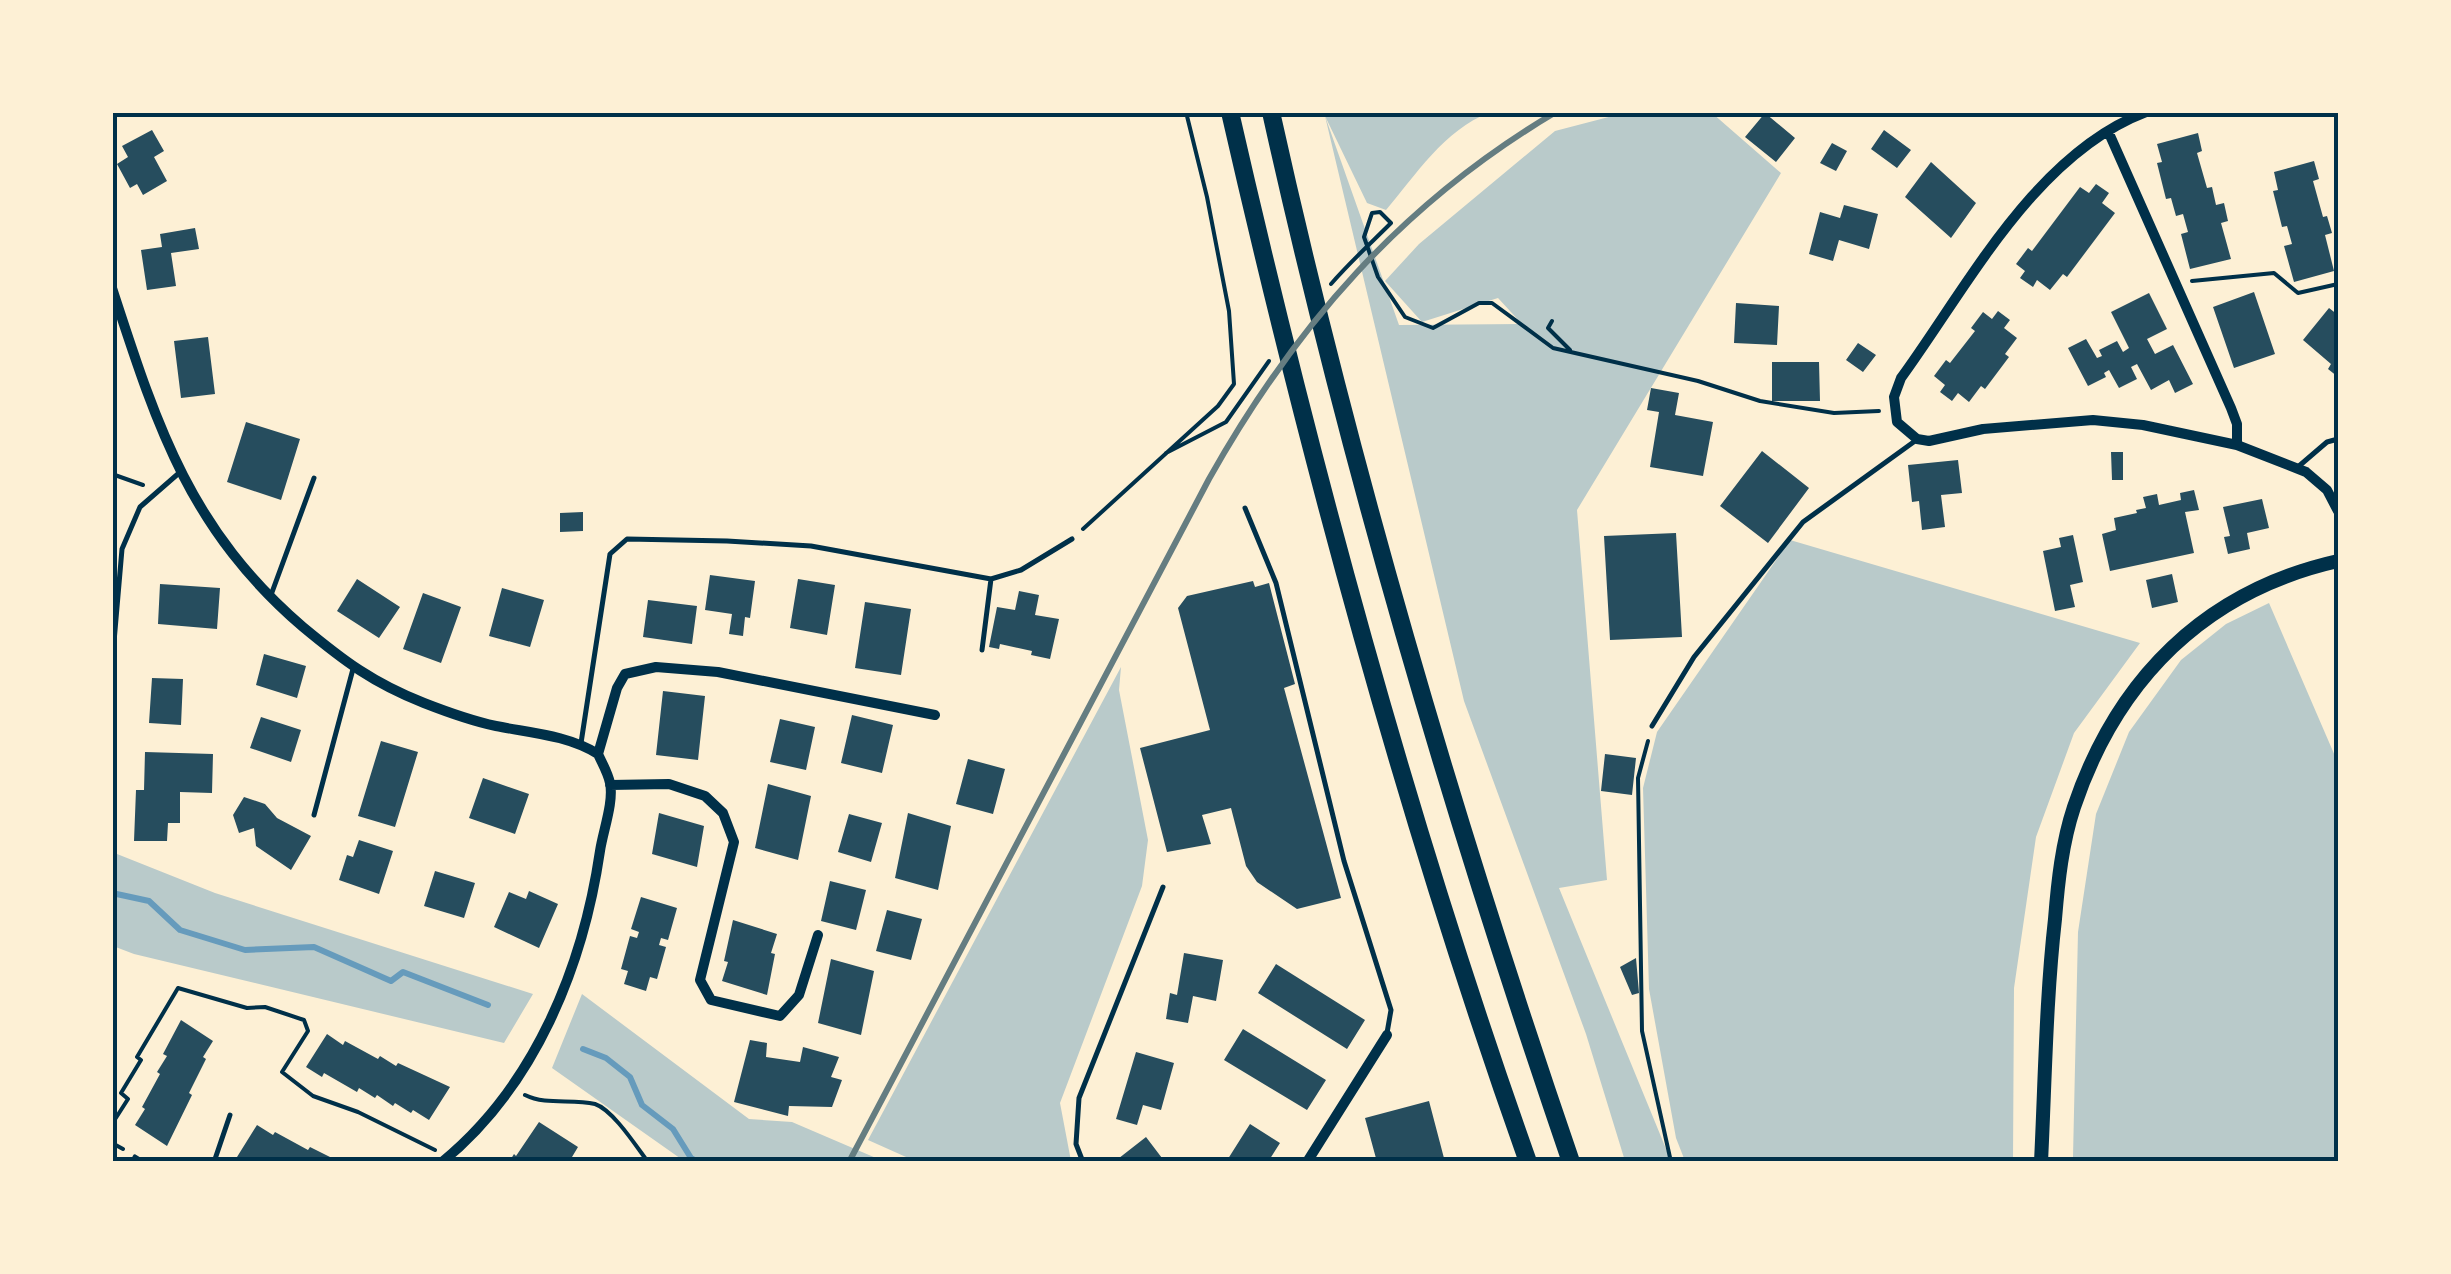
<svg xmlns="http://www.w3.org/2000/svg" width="2451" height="1274" viewBox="0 0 2451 1274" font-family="Commissioner,sans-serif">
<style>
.green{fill:#b9caca}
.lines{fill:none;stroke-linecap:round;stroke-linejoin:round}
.stream{stroke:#669bbc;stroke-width:6}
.building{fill:#264d5e}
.path{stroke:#003049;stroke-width:4}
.service{stroke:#003049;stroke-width:5}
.minor{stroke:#003049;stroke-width:10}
.secondary{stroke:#003049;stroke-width:14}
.motorway{stroke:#003049;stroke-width:18}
.rail{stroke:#657d81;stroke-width:6}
.neatline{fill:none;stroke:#003049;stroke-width:4}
</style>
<rect width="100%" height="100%" fill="#fdf0d5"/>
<path class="green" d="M1324 113H1489C1445 129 1415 176 1386 210L1367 203 1325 116 1399 325 1522 324 1498 298 1422 322 1385 281 1419 244 1555 131 1624 113H1712L1781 173 1577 510 1607 880 1559 888 1671 1161H1625L1586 1034 1464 701 1325 116Z
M1790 540 2140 643 2074 733 2036 837 2014 988 2013 1161H1685L1676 1138 1649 989 1643 788 1657 732Z
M2269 603 2338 763V1161H2076L2073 1157 2078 932 2096 814 2129 732 2181 660 2226 624Z
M1121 667 1119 690 1148 840 1142 886 1060 1103 1071 1161H915L868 1140Z
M112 852 215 893 533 994 504 1043 134 954 113 946Z
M582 994 749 1119 792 1122 883 1161H684L552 1068Z"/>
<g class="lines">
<path class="stream" d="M112 893 149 901 180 930 245 950 314 947 391 981 403 972 488 1005
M583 1049 606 1058 630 1077 642 1105 673 1129 691 1158 698 1162"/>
</g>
<path class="building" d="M1765 113 1795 138 1776 162 1745 137Z
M152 130 164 151 154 157 167 181 143 195 137 184 130 188 117 164 128 157 122 146Z
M1884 130 1911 150 1897 168 1871 149Z
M2198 133 2202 151 2197 153 2207 188 2212 187 2216 205 2224 203 2228 221 2221 223 2231 259 2190 269 2181 234 2188 232 2183 214 2176 216 2171 198 2166 199 2157 163 2162 162 2157 144Z
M1832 143 1847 151 1836 171 1820 163Z
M2314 161 2319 179 2313 181 2323 217 2327 216 2332 233 2325 235 2334 271 2294 282 2284 246 2292 244 2287 226 2282 227 2273 191 2278 190 2274 172Z
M1931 162 1976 203 1951 238 1905 197Z
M2096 184 2109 193 2102 203 2115 213 2067 277 2063 274 2050 290 2037 280 2033 287 2020 278 2025 271 2016 264 2028 248 2032 251 2080 187 2089 193Z
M1844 205 1878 214 1869 249 1839 240 1833 261 1809 254 1820 212 1840 218Z
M195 228 199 249 171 253 176 286 147 290 141 250 162 247 160 234Z
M2254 292 2275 354 2234 368 2213 307Z
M2149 293 2167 329 2147 339 2155 354 2173 345 2193 384 2175 393 2169 380 2151 390 2137 364 2131 367 2137 379 2119 388 2109 370 2104 373 2106 377 2088 386 2068 348 2086 339 2097 358 2102 356 2099 350 2117 341 2123 352 2129 348 2111 312Z
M1736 303 1779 306 1777 345 1734 343Z
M2329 308 2338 315V377L2328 369 2331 364 2303 340Z
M1998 311 2010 320 2004 328 2017 338 2005 354 2009 357 1985 389 1981 386 1969 402 1958 393 1952 401 1940 392 1945 385 1934 376 1946 360 1950 363 1975 331 1971 328 1983 312 1992 319Z
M208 337 215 394 181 398 174 341Z
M1858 343 1876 355 1863 372 1846 360Z
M1772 362H1819L1820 401H1772Z
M1651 388 1679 393 1675 415 1713 422 1703 476 1650 467 1659 412 1647 410Z
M246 422 300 439 281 500 227 482Z
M1762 451 1809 488 1768 543 1720 506Z
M2111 452H2123V480H2112Z
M1958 460 1962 493 1941 495 1945 527 1922 530 1919 501 1912 502 1908 465Z
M2194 490 2199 510 2185 512 2194 553 2110 571 2102 534 2116 530 2114 518 2137 513 2136 510 2146 508 2143 497 2157 494 2159 505 2181 500 2180 493Z
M2262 499 2269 528 2247 533 2250 549 2228 554 2224 537 2230 536 2223 507Z
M583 512V531L560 532V513Z
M1676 533 1682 637 1610 640 1604 536Z
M2073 535 2083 582 2070 585 2075 607 2055 611 2043 551 2061 547 2059 538Z
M2172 574 2178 602 2152 608 2146 580Z
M710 575 755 581 750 618 745 617 743 636 729 634 732 614 705 610Z
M357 579 400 607 379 638 337 611Z
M798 579 835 585 827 635 790 628Z
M1253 581 1255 587 1269 583 1295 684 1284 688 1341 898 1297 909 1257 882 1246 866 1231 808 1202 815 1211 844 1167 852 1140 748 1210 730 1178 608 1187 596Z
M160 584 220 588 217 629 158 624Z
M502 588 544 600 530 647 489 636Z
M1019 591 1039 595 1035 615 1059 619 1050 659 1031 655 1032 651 1000 644 999 649 989 647 997 607 1015 610Z
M423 593 461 607 441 663 403 649Z
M648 600 697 606 692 644 643 637Z
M865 602 911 609 901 675 855 668Z
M264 654 306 666 297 698 256 685Z
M152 678 183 679 181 725 149 723Z
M663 691 705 696 698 760 656 755Z
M852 715 893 725 882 773 841 763Z
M261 717 301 730 291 762 250 748Z
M780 719 815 727 806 770 770 762Z
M381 741 418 752 395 827 358 816Z
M145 752 213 754 212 793 180 792V823H168L167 841H134L136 790H144Z
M1605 754 1636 758 1632 795 1601 791Z
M968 759 1005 769 993 814 956 804Z
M483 778 529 794 515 834 469 818Z
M768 784 811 796 798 860 755 848Z
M244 797 265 804 277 818 311 836 291 870 256 846 254 828 239 833 233 815Z
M659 813 704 826 697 867 652 854Z
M908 813 951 826 938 890 895 878Z
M849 814 882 823 871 862 838 852Z
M359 840 393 851 379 894 339 880 347 855 353 857Z
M435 871 475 883 464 918 424 906Z
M830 881 866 890 856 930 821 921Z
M529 891 558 904 539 948 494 927 509 892 526 899Z
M641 897 677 908 668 940 661 938 659 945 666 947 657 979 650 977 646 991 624 984 628 971 621 969 630 936 637 938 639 932 631 929Z
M887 910 922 919 911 960 876 951Z
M733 920 777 934 771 953 775 954 767 995 722 981 728 962 724 961Z
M1184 953 1223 960 1216 1001 1193 996 1188 1023 1166 1019 1170 993 1177 995Z
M1636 958 1639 993 1632 995 1620 967Z
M831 959 874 971 861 1035 818 1023Z
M1276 964 1365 1020 1347 1049 1258 993Z
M181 1020 213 1041 203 1057 206 1059 189 1093 192 1095 167 1146 135 1125 145 1109 142 1107 160 1074 157 1072 167 1056 163 1054Z
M1243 1029 1326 1080 1307 1110 1224 1060Z
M327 1034 343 1045 345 1041 378 1059 380 1056 396 1066 398 1063 450 1087 429 1120 413 1110 411 1113 395 1103 393 1106 377 1095 375 1098 359 1088 357 1092 324 1073 322 1077 306 1067Z
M750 1040 767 1043 766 1057 800 1062 803 1047 839 1057 831 1077 842 1080 832 1107 789 1106 788 1116 734 1102Z
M1136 1052 1174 1063 1161 1110 1143 1105 1137 1125 1116 1119Z
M1429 1101 1445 1162H1377L1365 1118Z
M539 1122 578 1147 569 1162H509L514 1154 516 1156Z
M1250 1124 1280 1143 1268 1162H1226Z
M257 1125 273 1135 275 1132 308 1150 310 1147 340 1162H243L237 1157Z
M1146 1137 1165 1162H1114Z"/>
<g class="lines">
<path class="path" d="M2192 281 2274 273 2298 293 2338 284
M1331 284C1350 262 1371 243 1391 223L1380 212 1372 213 1364 237 1378 277 1405 317 1433 328 1479 303H1492L1553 348 1698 381 1760 401 1834 413 1879 411
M1552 321 1548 328 1570 350
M1166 453 1226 422 1269 361
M112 474 143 485
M1083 529 1218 406 1234 384 1229 311 1207 197 1186 112
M1648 741 1638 778 1642 1031 1671 1162
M525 1095C547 1106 572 1098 595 1104 613 1110 636 1146 648 1162
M112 1124 128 1099 121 1093 141 1060 137 1057 178 988 247 1008 265 1007 304 1020 308 1031 282 1072 313 1096 358 1112 435 1150
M112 1143 123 1149"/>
<path class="service" d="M2299 466 2327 442 2338 439
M1245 508 1276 583 1344 861 1391 1010 1387 1033
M271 595 314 478
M982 650 991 579
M112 665 122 549 140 507 179 473
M1652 726 1694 657 1803 522 1915 441
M581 743 610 554 627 539 727 541 811 546 991 579 1021 570 1072 539
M314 815 353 669
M135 1157 143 1162
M214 1162 230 1115
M1083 1162 1076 1144 1079 1098 1163 887"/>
<path class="minor" d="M2146 112C2035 154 1968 286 1901 378L1894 397 1897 422 1917 439 1929 441 1983 429 2093 420 2143 425 2237 445 2306 472 2327 490 2338 511
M2108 131 2231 408 2237 424V445
M112 288C157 426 189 529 303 627 344 661 373 683 424 703 447 712 472 721 496 726 531 733 567 735 598 754
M598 754 617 688 625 674 656 667 718 672 935 715
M610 785 669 784 705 796 723 813 734 842 700 980 711 1000 780 1016 799 995 818 935
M442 1162C535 1086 583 967 600 851 603 831 614 802 610 783 608 773 602 763 598 754
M1307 1162 1387 1035"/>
<path class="secondary" d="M2041 1162C2045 1081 2046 999 2055 919 2058 882 2062 843 2074 807 2117 679 2205 591 2338 561"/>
<path class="motorway" d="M1230 112C1311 467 1406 819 1528 1162
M1271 112C1350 468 1453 818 1571 1162"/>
<path class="rail" d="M849 1162 1209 479C1295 326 1402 203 1556 112"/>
</g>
<rect width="2451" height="1274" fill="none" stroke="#fdf0d5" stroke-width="230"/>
<rect x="115" y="115" width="2221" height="1044" class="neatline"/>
</svg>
